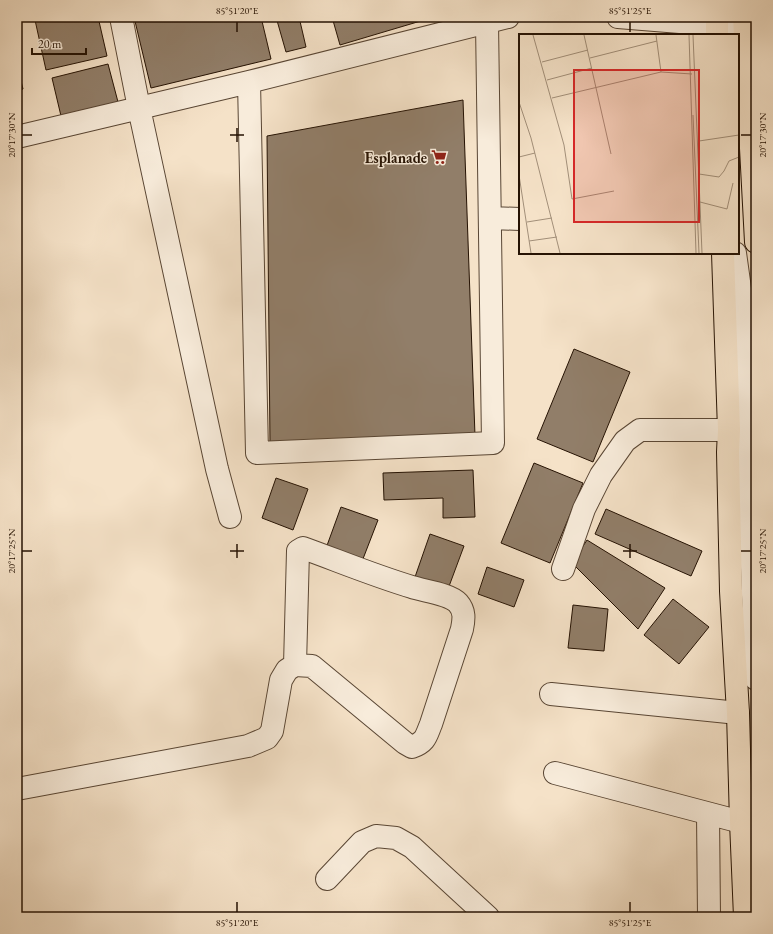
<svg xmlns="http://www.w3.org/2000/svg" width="773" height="934" viewBox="0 0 773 934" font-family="'EB Garamond',serif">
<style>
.building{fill:#917e69;stroke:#251203}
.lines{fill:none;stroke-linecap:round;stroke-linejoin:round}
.minor-casing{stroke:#594634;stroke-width:24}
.major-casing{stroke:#251203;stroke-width:24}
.minor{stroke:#f8ecdb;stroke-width:22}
.major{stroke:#f5e2c8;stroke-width:22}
.ticks{fill:none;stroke:#251203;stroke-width:1.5}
.labels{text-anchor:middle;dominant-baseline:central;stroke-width:3;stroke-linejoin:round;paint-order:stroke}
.poi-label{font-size:15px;font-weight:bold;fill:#251203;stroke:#f8ecdb;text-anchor:end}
.inset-road{fill:none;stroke:#a28f79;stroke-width:1}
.view{fill:#d62828;fill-opacity:0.15;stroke:#d62828;stroke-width:2}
.inset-edge{fill:none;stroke:#251203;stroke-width:2}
.neatline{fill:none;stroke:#251203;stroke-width:1.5}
.ticks-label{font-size:10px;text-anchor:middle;fill:#251203}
</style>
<rect width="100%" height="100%" fill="#f5e2c8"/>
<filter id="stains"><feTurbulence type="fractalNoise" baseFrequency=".005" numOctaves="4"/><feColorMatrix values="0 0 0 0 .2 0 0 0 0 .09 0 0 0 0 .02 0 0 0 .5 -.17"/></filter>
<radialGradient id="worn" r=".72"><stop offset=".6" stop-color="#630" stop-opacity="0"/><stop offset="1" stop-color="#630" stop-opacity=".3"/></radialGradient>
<path class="building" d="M49 17H98L107 56 46 70 35 20Z
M134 17H261L271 59 151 88Z
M276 17H299L306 47 286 52Z
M332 17H424V20L340 45Z
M108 64 118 102 61 116 52 78Z
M17 65 23 89 17 91Z
M463 100 475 436 270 443 267 136Z
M574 349 630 372 593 462 537 439Z
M534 463 583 483 550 563 501 543Z
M473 470 475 517 443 518V498L384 500 383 473Z
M276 478 308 489 293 530 262 518Z
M341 507 378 520 361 564 325 551Z
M606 509 702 551 691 576 595 534Z
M430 534 464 546 448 589 415 577Z
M587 540 665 588 638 629 572 563Z
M487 567 524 580 514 607 478 594Z
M673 599 709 627 679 664 644 635Z
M573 605 608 609 604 651 568 648Z"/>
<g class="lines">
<defs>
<path id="minor" d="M121 17 139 108 217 469 230 517
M618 17 717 25 756 23
M249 82 257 453 493 443 487 23
M17 137 249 82 508 17
M490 218 520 219
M735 253 742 303 747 426 756 679
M563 569 584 509 601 475 625 441 640 430H729
M551 694 738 713
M555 773 741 822
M17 789 248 746 267 738 272 731 281 680 287 670 295 665 312 666 405 743 412 747C426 742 426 736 431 724L462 629C464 619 465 611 458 603 450 594 424 591 412 587 375 576 339 561 303 548L298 551 295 665
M708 814 709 917
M327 879 362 842 376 836 396 838 412 847 488 917"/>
<path id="major" d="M717 17V35
M744 17 756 242
M723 253 729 430 728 452 731 591 738 713 741 822 745 917"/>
</defs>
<use href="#minor" class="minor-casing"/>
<use href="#major" class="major-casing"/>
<use href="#minor" class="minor"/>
<use href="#major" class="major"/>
</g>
<path class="ticks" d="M237 22V32M630 22V32M237 128V142M22 135H32M230 135H244M741 135H751M237 544V558M630 544V558M22 551H32M230 551H244M623 551H637M741 551H751M237 902V912M630 902V912"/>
<defs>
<symbol id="supermarket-bare" viewBox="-9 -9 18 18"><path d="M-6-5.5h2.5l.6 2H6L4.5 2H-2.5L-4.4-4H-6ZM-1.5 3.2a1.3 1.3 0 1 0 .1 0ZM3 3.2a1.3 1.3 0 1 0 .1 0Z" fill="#8f2418" stroke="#f8ecdb" stroke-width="2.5" paint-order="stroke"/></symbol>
</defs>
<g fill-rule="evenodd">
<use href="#supermarket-bare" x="428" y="146" width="22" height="22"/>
</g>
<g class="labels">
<g class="poi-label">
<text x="427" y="157">Esplanade</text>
</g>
</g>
<g transform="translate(519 34)">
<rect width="220" height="220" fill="#f5e2c8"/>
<path class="inset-road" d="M14 1 45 111 53 165 95 157M65 1 92 120M137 1 142 38M170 1 177 219M174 1 183 219M71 24 138 7M23 28 69 16M28 46 73 34M33 64 142 38 173 40M0 68 12 104 41 219M174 81 180 219M180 107 220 101M0 123 16 119M180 140 200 143 205 137 210 127 220 123M0 141 12 219M181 168 208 175 214 149M8 188 33 184M10 207 38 203"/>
<path class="view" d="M55 36H180V188H55Z"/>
<rect width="220" height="220" class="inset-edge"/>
</g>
<rect width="773" height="934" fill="none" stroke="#f5e2c8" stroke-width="44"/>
<path d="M32 48v6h54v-6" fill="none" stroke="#251203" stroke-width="2"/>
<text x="38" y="48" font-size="12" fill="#251203" stroke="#f8ecdb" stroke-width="3" paint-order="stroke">20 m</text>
<rect x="22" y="22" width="729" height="890" class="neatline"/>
<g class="ticks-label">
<text x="237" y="14">85°51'20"E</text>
<text x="630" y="14">85°51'25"E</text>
<text transform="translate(11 135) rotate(-90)" y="4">20°17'30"N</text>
<text transform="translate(762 135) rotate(-90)" y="4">20°17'30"N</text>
<text transform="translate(11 551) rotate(-90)" y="4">20°17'25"N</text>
<text transform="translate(762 551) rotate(-90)" y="4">20°17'25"N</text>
<text x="237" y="926">85°51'20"E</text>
<text x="630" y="926">85°51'25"E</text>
</g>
<rect width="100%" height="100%" filter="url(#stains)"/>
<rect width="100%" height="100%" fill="url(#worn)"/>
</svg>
